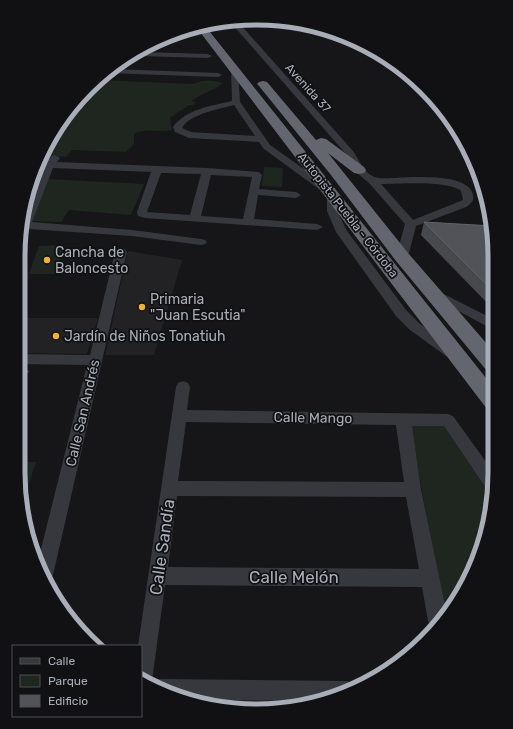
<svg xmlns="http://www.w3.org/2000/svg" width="513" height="729" viewBox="0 0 513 729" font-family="Rubik,sans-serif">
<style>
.built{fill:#222225}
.green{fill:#1e261f}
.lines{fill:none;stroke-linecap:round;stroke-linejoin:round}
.path{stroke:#3d3f44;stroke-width:2;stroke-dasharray:2 3;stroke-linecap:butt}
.minor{fill:#37383d;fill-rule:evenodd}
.highway{fill:#63666e;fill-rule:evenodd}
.wall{fill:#47494d}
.shaded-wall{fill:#2f3033}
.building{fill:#525359;stroke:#5f6168}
.poi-dot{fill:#f2b134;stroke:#111113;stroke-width:1.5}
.labels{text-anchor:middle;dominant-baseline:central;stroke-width:3.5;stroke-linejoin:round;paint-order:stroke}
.far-street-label{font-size:12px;fill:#a8adb8;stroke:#111113}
.poi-label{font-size:14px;fill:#a8adb8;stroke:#111113;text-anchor:start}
.street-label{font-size:14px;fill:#a8adb8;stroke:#111113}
.near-street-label{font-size:17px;fill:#a8adb8;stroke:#111113}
.rim{fill:none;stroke:#a8adb8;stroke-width:5}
</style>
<rect width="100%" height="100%" fill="#161618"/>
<path class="built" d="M128 251 182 260 154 355H105Z
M21 318H98L87 354 20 353Z"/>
<path class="green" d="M97 80 193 84C204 79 212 80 223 83 214 91 201 93 192 101L196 102 194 105H189L170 118 172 130C159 133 145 127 134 134V144L126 152 72 150 66 157 50 156 67 125 60 124Z
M264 167 283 168 282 187 262 186Z
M47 179 144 184 131 215 69 210 61 222 32 221Z
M64 245 56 274H29L39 246Z
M410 424H443L487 489 491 501 471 578 445 611 434 561Z
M18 462H36L24 499H22Z"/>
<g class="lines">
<path class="path" d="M19 396 29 368"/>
<path class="minor" d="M239 23 353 151C360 161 363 172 374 177 379 179 388 178 393 178 411 177 464 173 472 192 475 200 472 203 466 207L416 226 408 257 406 260H398L396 257 405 224 369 183 356 172 346 154 232 24ZM381 184C399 184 447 180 461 191L463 200 413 220Z
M190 29 189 31 176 35 173 34 180 31Z
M143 52 208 54 212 56 208 58 137 56Z
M231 67H234L238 69 240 102 270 145 336 192 337 194V211L347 231 406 310 420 324 456 348 458 352 456 356 451 357 446 356 410 330 396 316 336 232 327 211V195L264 149 259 142 189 138 175 132 173 127C186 109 211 106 232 101ZM234 105 255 136 191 132 182 128C189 114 220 109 234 105Z
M114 69 218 73 222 75 218 77 107 73Z
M55 155 60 158 57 162 207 168 259 172 262 175 259 189 296 192 301 195 296 198 258 195 254 219 317 224 323 227 317 230 145 218 138 216 137 212 151 172 53 168 32 222 132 230 201 239 205 240 207 242 205 244 201 245 132 236 29 229 26 234 22 235V218L44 167H39L41 161H47L52 156ZM161 173 201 174 190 215 147 212ZM211 175 252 177 243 219 201 216Z
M121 248 125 249 127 252 53 575 51 582 48 583 38 561 87 365 20 364V354L90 355 115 252 117 249Z
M434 289 493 319 494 330 430 296 428 293 430 290Z
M183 381 188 383 190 387 187 410 448 414 453 416 494 473 493 493 488 491 444 426H412L421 490 446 610 432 628 428 621 422 587 165 585 152 681 159 679 347 681 354 684 356 688 314 701 191 700 165 693 141 678V646H138L176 387 178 383ZM186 422 396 425 404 482 178 481ZM177 496 406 497 419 569 168 567Z"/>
<path class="highway" d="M206 27 494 388V411L487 409 197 28Z
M263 81 267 82 316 140 321 138 326 139 364 167 366 170 364 173 359 174 354 173 328 153 408 253 494 352V374L487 371 396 261 331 175 259 86 257 84 259 82Z"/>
</g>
<path class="wall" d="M65 119 67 125 61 134H54L50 137Z
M424 222 493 226V309L421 235Z"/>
<path class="shaded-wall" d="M66 119 67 125 61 134 60 128Z
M54 132V134L48 144 50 137Z"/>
<path class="building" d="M65 119 60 128H58Z
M424 222 493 226V291Z"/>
<g class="poi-dot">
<circle cx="47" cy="260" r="4"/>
<circle cx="142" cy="307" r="4"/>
<circle cx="56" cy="336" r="4"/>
</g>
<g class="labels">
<g class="far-street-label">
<text transform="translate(308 88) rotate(48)">Avenida 37</text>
<text transform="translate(348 215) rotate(52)">Autopista Puebla - Córdoba</text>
</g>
<g class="poi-label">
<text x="55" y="252">Cancha de<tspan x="55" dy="16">Baloncesto</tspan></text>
<text x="150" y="299">Primaria<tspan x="150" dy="16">"Juan Escutia"</tspan></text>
<text x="64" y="336">Jardín de Niños Tonatiuh</text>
</g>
<g class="street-label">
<text transform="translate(83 413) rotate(-77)">Calle San Andrés</text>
<text transform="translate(313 418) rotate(1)">Calle Mango</text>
</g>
<g class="near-street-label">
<text transform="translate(162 547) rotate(-82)">Calle Sandía</text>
<text x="294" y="577">Calle Melón</text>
</g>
</g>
<path d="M0 0H513V729H0ZM256 25H257A231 231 0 0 1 488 256V473A231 231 0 0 1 257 704H256A231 231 0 0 1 25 473V256A231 231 0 0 1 256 25Z" fill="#111113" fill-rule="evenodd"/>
<path class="rim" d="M256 25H257A231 231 0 0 1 488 256V473A231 231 0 0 1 257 704H256A231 231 0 0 1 25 473V256A231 231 0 0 1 256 25Z"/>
<rect x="12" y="645" width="130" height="72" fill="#111113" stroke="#4d4f55"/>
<rect x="20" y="658" width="20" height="6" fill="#37383d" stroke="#4d4f55"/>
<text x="48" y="665" font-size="12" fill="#a8adb8">Calle</text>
<rect x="20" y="675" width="20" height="12" fill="#1e261f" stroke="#4d4f55"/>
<text x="48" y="685" font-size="12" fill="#a8adb8">Parque</text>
<rect x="20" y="695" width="20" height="12" fill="#525359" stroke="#4d4f55"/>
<text x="48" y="705" font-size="12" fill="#a8adb8">Edificio</text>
</svg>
